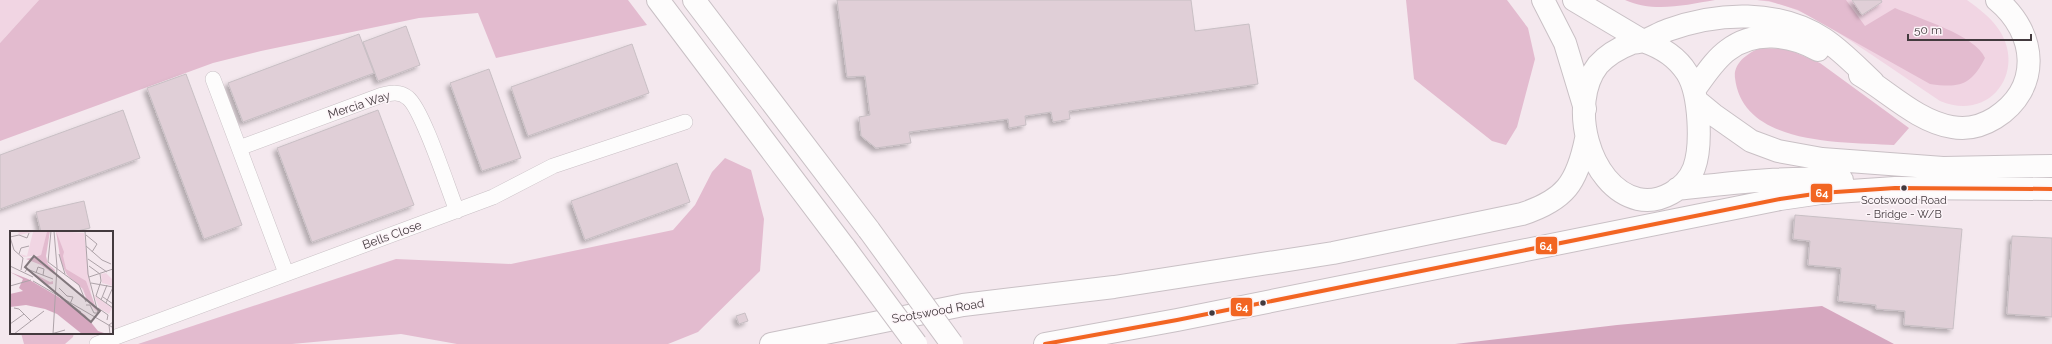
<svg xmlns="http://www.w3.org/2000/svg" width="2052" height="344" viewBox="0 0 2052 344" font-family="Raleway,sans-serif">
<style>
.green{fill:#f1d5e3}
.forest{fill:#e3bbcf}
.water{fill:#d6a7bf}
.building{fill:#e0cfd7;stroke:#c8bfc4;filter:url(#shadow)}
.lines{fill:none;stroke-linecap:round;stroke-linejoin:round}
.street-casing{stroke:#c9c0c5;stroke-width:16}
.primary-casing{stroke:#c9c0c5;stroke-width:24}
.highway-casing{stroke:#c9c0c5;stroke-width:24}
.street{stroke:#fdfcfc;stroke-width:15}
.primary{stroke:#fdfcfc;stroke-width:22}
.highway{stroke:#fdfcfc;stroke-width:22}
.highway-bridge-casing{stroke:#c9c0c5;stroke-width:24;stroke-linecap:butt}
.highway-bridge{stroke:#fdfcfc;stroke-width:22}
.bus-1-casing{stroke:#fdf5f9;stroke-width:7}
.bus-1{stroke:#f26522;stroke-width:4}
.bus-dot{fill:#433a3e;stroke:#fdf5f9;stroke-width:1.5}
.labels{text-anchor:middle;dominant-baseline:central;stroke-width:3;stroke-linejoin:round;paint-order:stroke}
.bus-label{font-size:11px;fill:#433a3e;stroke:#fdf5f9}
.street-label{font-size:12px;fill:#433a3e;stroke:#fdf5f9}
.inset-road{fill:none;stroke:#ada2a8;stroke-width:1}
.view{fill:#81777c;fill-opacity:0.15;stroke:#81777c;stroke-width:2}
.inset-edge{fill:none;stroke:#433a3e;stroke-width:2}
.line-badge{stroke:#fdf5f9;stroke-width:1.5}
.badge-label{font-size:11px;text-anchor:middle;font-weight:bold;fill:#fff}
</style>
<defs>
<filter id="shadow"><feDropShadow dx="-3.5" dy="3.5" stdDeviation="2" flood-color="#0004"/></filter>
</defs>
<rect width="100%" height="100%" fill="#f4e8ee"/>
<path class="green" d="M0 0H39L0 43Z
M1757 0H1967C1978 8 1989 16 1997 27 2028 68 1992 123 1940 101 1916 85 1893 69 1869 53 1834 30 1800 4 1757 0Z"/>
<path class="forest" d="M39 0H628L647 25 496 58 478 13 419 18 261 51 213 63 0 141V43Z
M1406 0H1507L1528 28 1535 59 1517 127 1506 145 1492 141 1414 79Z
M1625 0H1715C1685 5 1654 13 1625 0Z
M1757 0H1846L1865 26 1895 8C1917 18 1976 35 1985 58 1971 86 1959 88 1930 84L1798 10 1769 1Z
M1760 48 1787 49 1820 63 1909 128 1894 145C1842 142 1743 146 1735 78 1733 63 1748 53 1760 48Z
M725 158 751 170 764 219 760 271 698 332 668 344H457L401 334 292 344H138L396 259 511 264 673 230 695 205 712 172Z
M21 333H74L73 337 65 344H24Z"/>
<path class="water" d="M1822 306 1894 344H1455L1617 325Z"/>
<path class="building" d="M837 0H1191L1195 31 1249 24 1258 84 1069 111 1070 119 1053 122 1051 112 1025 116 1026 125 1009 128 1008 119 909 132 911 143 876 148 861 136 859 117 870 115 865 76 847 77Z
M1852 0H1881L1882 2 1862 15Z
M406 26 420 65 378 81 363 42Z
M359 34 374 73 243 122 228 83Z
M632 44 649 93 528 136 511 87Z
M489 69 521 158 482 171 450 83Z
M186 74 242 225 204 239 147 88Z
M123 110 140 158 0 209V155Z
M378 110 414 205 312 242 277 148Z
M677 163 690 202 585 240 571 201Z
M84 201 90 228 73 232H41L36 212Z
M1795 215 1962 229 1953 329 1904 325 1905 311 1876 309V305L1838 301 1841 268 1808 265 1810 241 1793 239Z
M2012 236 2052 238V317L2007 314Z
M745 313 748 321 739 324 736 316Z"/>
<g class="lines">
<defs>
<path id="street" d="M213 79 239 148
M286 273 239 148 382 95C391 93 400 91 408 98 423 110 448 189 457 211
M97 344 493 197 553 166 685 122"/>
<path id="primary" d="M1643 41C1661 47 1677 57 1687 73 1700 94 1702 146 1694 168 1686 189 1660 204 1638 199 1588 187 1568 103 1598 65 1607 55 1619 48 1632 43 1637 42 1642 42 1646 40 1653 37 1660 33 1668 30 1718 12 1778 9 1824 39 1842 51 1857 67 1873 82
M1860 75C1889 92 1917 121 1952 127 1967 130 1982 126 1995 118 2042 88 2037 33 1997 0
M1694 90C1704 77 1714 60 1728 50 1754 30 1790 34 1818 50
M1697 101 1714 115 1751 141 1778 151 1822 159 1943 168 2052 166
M1677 189C1732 183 1786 176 1842 180
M771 344 963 305 1114 287 1333 253 1522 214C1565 200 1577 183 1586 139
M1045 344 1177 320 1780 199 1821 193 1895 188 2052 189"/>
<path id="highway" d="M658 0 845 248
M694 0 869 230
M1543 0 1565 43 1585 109
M1574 0 1643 41"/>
</defs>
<use href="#street" class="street-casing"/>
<use href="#primary" class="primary-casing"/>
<use href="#highway" class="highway-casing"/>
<use href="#street" class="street"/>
<use href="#primary" class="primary"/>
<use href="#highway" class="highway"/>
<defs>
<path id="highway-bridge" d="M869 230 952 344
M845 248 916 344"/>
</defs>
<use href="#highway-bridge" class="highway-bridge-casing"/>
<use href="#highway-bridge" class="highway-bridge"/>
<defs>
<path id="bus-1" d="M1045 344 1177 320 1780 199 1821 193 1895 188 2052 189"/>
</defs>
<use href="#bus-1" class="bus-1-casing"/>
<use href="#bus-1" class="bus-1"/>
</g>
<g class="bus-dot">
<circle cx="1904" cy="188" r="3.5"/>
<circle cx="1263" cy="303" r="3.5"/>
<circle cx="1212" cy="313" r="3.5"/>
</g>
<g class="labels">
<g class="bus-label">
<text x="1904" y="200">Scotswood Road<tspan x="1904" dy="14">- Bridge - W/B</tspan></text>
</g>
<g class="street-label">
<text transform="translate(359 105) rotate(-18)">Mercia Way</text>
<text transform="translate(392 235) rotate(-20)">Bells Close</text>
<text transform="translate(938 311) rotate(-10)">Scotswood Road</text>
</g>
</g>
<g transform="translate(10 231)">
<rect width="103" height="103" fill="#f4e8ee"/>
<path d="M8 0H38L31 24 13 26 10 23 17 25 23 1 9 4ZM46 0 74 2 81 62 87 82 77 69 71 56 60 47 51 31ZM96 42 103 49V55L92 52 91 43ZM84 64 102 77 99 83 89 77Z" fill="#f1d5e3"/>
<path d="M40 0 36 25 38 33 45 39 44 43 31 34 16 28 31 24 37 1ZM46 0 54 21 53 25 56 38 76 50 87 80 77 69 73 58 57 44 51 31ZM17 39 40 51 43 50V53L36 54Z" fill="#e3bbcf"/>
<path d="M0 41 18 48 47 65 75 84 88 100 97 103H72L47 83 35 78 16 74 0 76V63L13 60 9 57 13 48Z" fill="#d6a7bf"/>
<path class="inset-road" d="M41 0 38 31 69 54 76 71M75 0 78 43 88 82H84L80 74H76M76 4 87 13 82 21M0 6 4 19 13 27 11 39M0 6 9 4 17 7 19 2M76 15 92 29 101 33M9 23 11 17 19 15M49 23 55 43M78 28 97 41M0 35 23 46M79 35 90 43 91 50 86 65M15 41 17 38 43 48M26 42 28 36 34 38 33 44M79 46 103 38M23 50 102 96M81 52 103 56M0 55 21 49M49 57 57 65 63 66 60 73 71 81M86 65 103 77M93 66 103 73M91 69 97 54M96 72 103 56M4 77 9 78 14 83M88 77 98 84 97 89M0 93 14 83 21 90M4 103 34 80M41 103 55 99M43 103 47 36 44 0M100 103 99 94 103 91"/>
<path class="view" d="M24 25 90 80 81 91 15 36Z"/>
<rect width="103" height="103" class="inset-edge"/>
</g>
<g class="line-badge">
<rect x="1810" y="183" width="23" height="20" rx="4" fill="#f26522"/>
<rect x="1535" y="236" width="23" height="19" rx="4" fill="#f26522"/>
<rect x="1230" y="297" width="23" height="20" rx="4" fill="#f26522"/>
</g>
<g class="badge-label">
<text x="1822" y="197">64</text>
<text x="1546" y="250">64</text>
<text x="1242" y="311">64</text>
</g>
<path d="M1908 34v6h123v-6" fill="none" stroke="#433a3e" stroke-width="2"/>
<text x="1914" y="34" font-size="12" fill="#433a3e" stroke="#fdf5f9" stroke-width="3" paint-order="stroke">50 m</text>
</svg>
